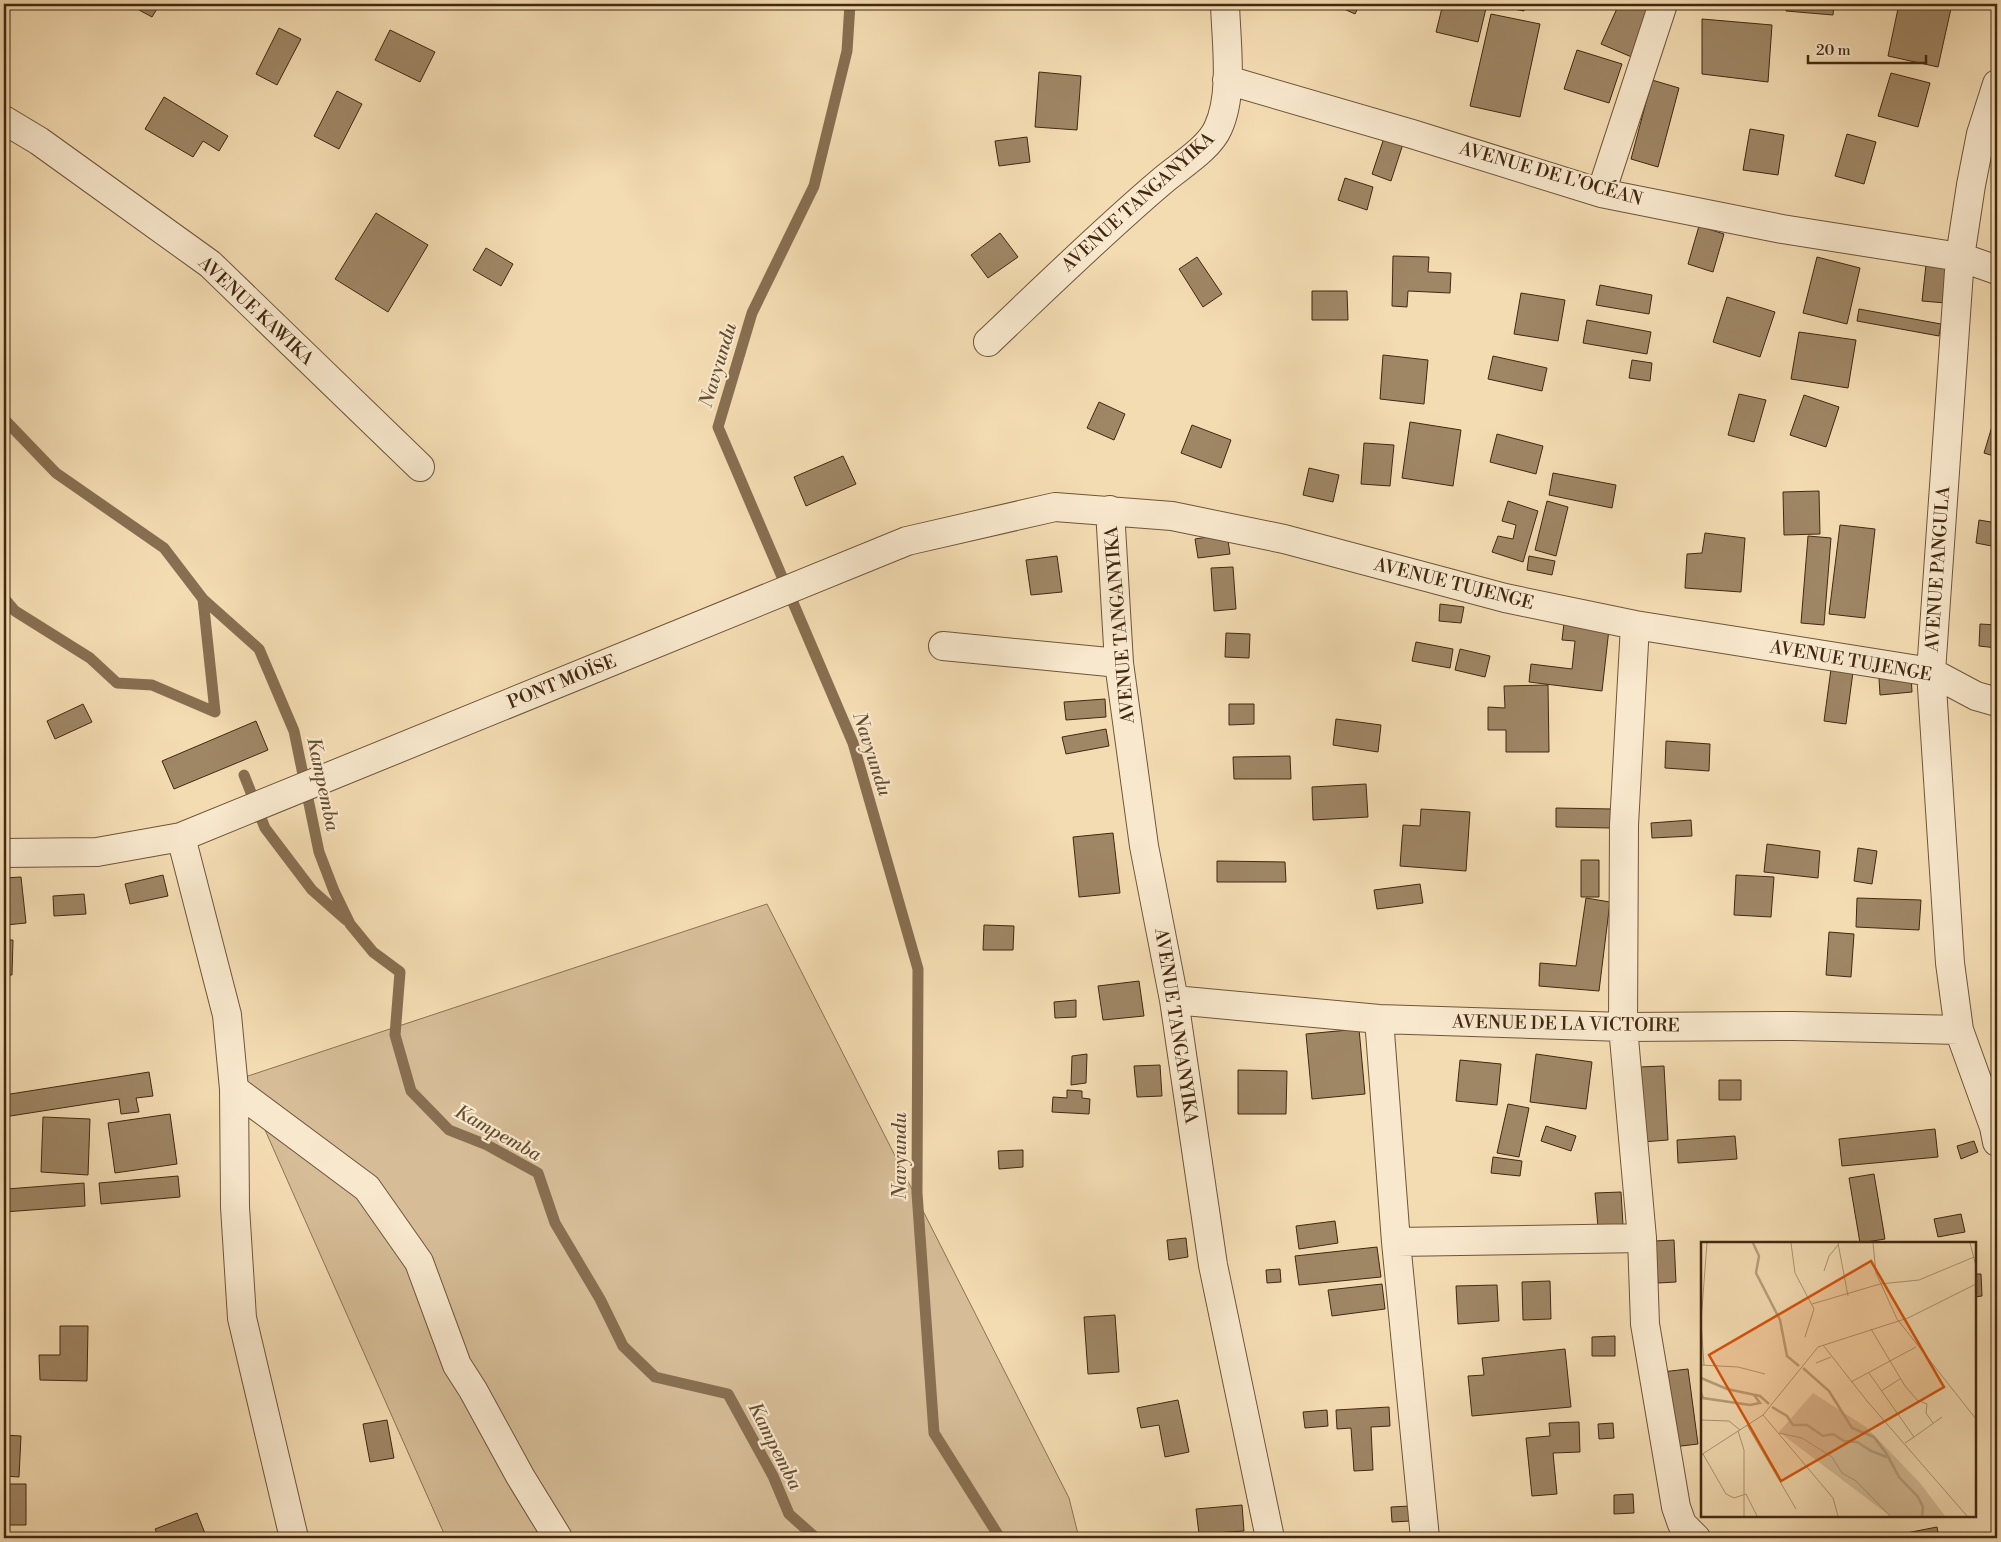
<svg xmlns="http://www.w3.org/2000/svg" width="2001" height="1542" viewBox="0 0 2001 1542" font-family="'Libre Bodoni',serif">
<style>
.green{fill:#d6bd97;stroke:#8c7254}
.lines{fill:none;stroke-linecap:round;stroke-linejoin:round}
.stream{stroke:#886f51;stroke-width:11}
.building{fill:#9f8665;stroke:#422811}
.street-casing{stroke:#6e5539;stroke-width:30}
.street{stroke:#f8e8cd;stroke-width:28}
.labels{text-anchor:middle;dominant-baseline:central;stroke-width:4.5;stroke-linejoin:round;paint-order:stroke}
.street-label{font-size:18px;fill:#422811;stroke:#f8e8cd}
.water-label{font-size:19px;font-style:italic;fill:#654c31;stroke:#f8e8cd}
.inset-river{fill:none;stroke:#b79f7b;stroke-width:2.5}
.inset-road{fill:none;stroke:#ad9472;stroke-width:1}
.view{fill:#d7540c;fill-opacity:0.15;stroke:#d7540c;stroke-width:2.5}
.inset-edge{fill:none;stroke:#422811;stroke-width:2.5}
</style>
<rect width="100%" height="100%" fill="#f4dcb2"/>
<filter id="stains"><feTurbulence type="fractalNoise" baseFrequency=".004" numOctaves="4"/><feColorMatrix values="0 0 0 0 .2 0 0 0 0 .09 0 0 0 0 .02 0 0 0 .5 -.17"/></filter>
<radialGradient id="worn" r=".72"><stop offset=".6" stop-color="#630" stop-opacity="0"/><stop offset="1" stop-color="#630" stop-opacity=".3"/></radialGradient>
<path class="green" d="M767 904 1069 1498 1079 1538H446L242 1078Z"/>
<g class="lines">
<path class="stream" d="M850 4 847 51 814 186 752 313 718 427 853 743 918 969 917 1193 934 1433 1000 1538
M4 419 56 473 164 548 203 599 259 649 294 731 319 852 334 891 350 924 373 952 400 972 395 1035 411 1091 449 1130 487 1145 538 1173 555 1223 600 1299 623 1346 655 1377 728 1394 773 1476 789 1514 816 1538
M4 598 15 611 90 658 117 683 152 685 215 712 203 599
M244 775 265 828 312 890 346 920"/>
</g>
<path class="building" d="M128 4H160L152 17Z
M1132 4H1194L1193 8Z
M1333 4H1360L1355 14Z
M1443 4H1487L1478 42 1436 32Z
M1498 4H1525L1524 11 1497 6Z
M1619 4H1657L1634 58 1601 44Z
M1717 4H1735L1734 8Z
M1787 4H1834L1833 15 1786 11Z
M1899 4H1952L1938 67 1888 56Z
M1491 14 1540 24 1520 117 1470 106Z
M1702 19 1772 25 1768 82 1702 74Z
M279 28 301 39 277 85 256 74Z
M390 30 435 52 420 82 375 60Z
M1577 50 1622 64 1609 103 1564 89Z
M1039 72 1081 76 1077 130 1035 127Z
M1891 73 1930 83 1918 127 1878 116Z
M1652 80 1679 88 1658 167 1631 159Z
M337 91 362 104 339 149 314 136Z
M164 97 228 136 219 151 203 141 193 157 145 129Z
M1750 129 1784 135 1778 175 1743 170Z
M1847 134 1876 142 1864 184 1835 176Z
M1027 137 1030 162 999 166 995 141Z
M1384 138 1403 144 1391 181 1372 174Z
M1345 178 1373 187 1367 210 1338 200Z
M376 213 428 245 388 312 335 279Z
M1699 226 1724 234 1713 272 1688 264Z
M1000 233 1018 257 988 278 971 255Z
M486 248 513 264 501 286 473 270Z
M1393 256 1429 257 1428 272 1451 273 1450 293 1408 291 1407 307 1392 306Z
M1197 257 1222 294 1203 307 1179 269Z
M1817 257 1860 268 1847 324 1803 313Z
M1926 265 1948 267 1946 303 1922 301Z
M1600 285 1652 295 1649 314 1596 305Z
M1312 291H1347L1348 320H1312Z
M1521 293 1565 300 1558 341 1514 334Z
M1727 297 1775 312 1760 357 1713 342Z
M1859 309 1941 324 1939 336 1857 321Z
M1587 320 1651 332 1647 354 1583 343Z
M1799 332 1856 340 1848 388 1791 379Z
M1383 355 1428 360 1424 404 1380 399Z
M1493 356 1547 368 1542 391 1488 379Z
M1632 360 1652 363 1650 381 1629 378Z
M1739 394 1766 400 1754 442 1728 435Z
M1804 395 1839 407 1826 447 1790 435Z
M1099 402 1125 414 1114 440 1087 428Z
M1410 422 1461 430 1453 486 1402 478Z
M1993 423 1997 425V457L1984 453Z
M1192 425 1231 440 1221 468 1181 453Z
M1497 434 1543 446 1536 474 1490 462Z
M1364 443 1394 445 1390 486 1361 484Z
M843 456 856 484 806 506 794 477Z
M1309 468 1339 475 1333 502 1303 495Z
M1553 473 1616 485 1612 508 1549 495Z
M1819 491 1820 534 1784 535 1783 492Z
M1508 501 1538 511 1523 562 1492 552 1498 536 1513 539 1516 525 1502 521Z
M1547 501 1568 507 1556 556 1535 550Z
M1979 520 1997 523V547L1976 543Z
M1840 525 1875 529 1865 618 1829 614Z
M1705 533 1745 538 1741 592 1685 588 1687 554 1702 553Z
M1227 534 1230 554 1198 558 1195 539Z
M1808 536 1831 538 1824 625 1801 623Z
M1057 556 1062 592 1031 595 1026 560Z
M1529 556 1555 561 1552 575 1527 570Z
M1233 567 1236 609 1214 611 1211 568Z
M1440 604 1464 607 1461 623 1439 621Z
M1564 623 1609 629 1602 691 1529 682 1531 664 1572 669 1575 641 1562 640Z
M1980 624 1997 625V648L1979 646Z
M1226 633 1250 634 1249 658 1225 657Z
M1416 642 1453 649 1450 668 1412 661Z
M1460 649 1490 656 1485 677 1455 670Z
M1831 669 1853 672 1846 724 1824 721Z
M1911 675 1912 692 1880 695 1879 678Z
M1548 685 1549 752H1506V730H1488V707L1505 708 1504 686Z
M1105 699 1106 717 1066 720 1064 702Z
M83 704 92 722 55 739 47 721Z
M1229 704H1254V724L1229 725Z
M1336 719 1381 725 1378 752 1333 745Z
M256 721 268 750 174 789 162 761Z
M1106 729 1109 746 1066 754 1062 737Z
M1666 741 1710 744 1709 771 1665 768Z
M1290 756 1291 779H1234L1233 757Z
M1366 784 1368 817 1313 820 1312 787Z
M1556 808 1612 809 1611 828 1556 827Z
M1421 809 1470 812 1466 871 1400 866 1403 825 1420 826Z
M1691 820 1692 836 1652 838 1651 823Z
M1113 833 1120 893 1079 897 1073 837Z
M1767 844 1820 851 1818 878 1764 872Z
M1858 848 1877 851 1872 884 1854 881Z
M1581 860H1599V897H1581Z
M1217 861 1285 862 1286 882H1217Z
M163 875 168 896 130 904 125 884Z
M1736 875 1774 877 1771 917 1734 915Z
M21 877 26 923 6 925 4 878Z
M1420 884 1423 903 1377 909 1374 890Z
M84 894 86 914 54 916 53 896Z
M1586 898 1610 902 1599 991 1539 986 1540 963 1576 966Z
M1857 898 1921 900 1919 930 1856 927Z
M984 925 1014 926 1013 950H983Z
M1829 932 1854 934 1851 977 1826 975Z
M4 940H13L12 975H4Z
M1139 981 1144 1016 1103 1020 1098 986Z
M1076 1000V1017L1055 1018 1054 1002Z
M1359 1029 1365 1094 1312 1099 1306 1034Z
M1087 1054 1086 1083 1071 1085 1072 1056Z
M1536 1054 1592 1062 1586 1109 1530 1102Z
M1460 1060 1501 1064 1497 1105 1456 1101Z
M1160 1065 1162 1096 1137 1097 1134 1066Z
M1664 1066 1668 1140 1642 1142 1639 1067Z
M1238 1070 1287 1071 1286 1114H1238Z
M149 1072 153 1096 136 1098 139 1112 121 1114 119 1099 4 1117V1095Z
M1719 1080H1741V1100H1719Z
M1067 1090 1082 1091V1098L1090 1099 1089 1114 1052 1112 1053 1097 1067 1098Z
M1508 1104 1529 1108 1519 1157 1497 1153Z
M170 1114 177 1164 115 1173 108 1123Z
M43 1117 90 1119 88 1175 41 1172Z
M1546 1126 1576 1136 1571 1151 1541 1141Z
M1935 1129 1938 1157 1842 1166 1839 1139Z
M1735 1136 1737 1159 1678 1163 1677 1140Z
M1974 1141 1978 1152 1961 1159 1957 1146Z
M1023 1150V1167L999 1169 998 1151Z
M4 1154 7 1189 84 1183 85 1206 4 1212Z
M1493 1157 1522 1161 1520 1176 1491 1173Z
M1874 1174 1885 1239 1860 1243 1849 1178Z
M178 1176 180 1197 101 1204 99 1183Z
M1621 1192 1623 1225 1598 1227 1595 1193Z
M1961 1214 1965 1232 1938 1237 1934 1219Z
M1335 1221 1338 1243 1299 1249 1296 1226Z
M1186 1238 1188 1257 1169 1260 1167 1240Z
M1674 1240 1676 1282 1658 1283 1655 1241Z
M1377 1247 1381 1277 1299 1285 1295 1256Z
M1280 1269 1281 1282 1267 1283 1266 1270Z
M1975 1274H1981L1982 1296 1975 1297Z
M1997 1277V1291H1994L1992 1278Z
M1550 1281 1551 1319 1523 1320 1522 1282Z
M1382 1284 1385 1309 1332 1316 1328 1290Z
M1497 1285 1499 1321 1458 1324 1456 1286Z
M1115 1315 1119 1372 1088 1374 1084 1317Z
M60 1326H88L87 1381 40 1380 39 1355H60Z
M1615 1336V1356H1592V1337Z
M1565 1349 1571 1407 1472 1416 1468 1376 1484 1375 1482 1358Z
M1688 1369 1698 1444 1673 1447 1662 1372Z
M1178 1400 1189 1452 1165 1457 1159 1425 1141 1428 1137 1408Z
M1389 1407 1390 1426 1371 1427 1373 1470 1354 1471 1351 1428 1337 1429 1336 1410Z
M1327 1410 1328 1426 1305 1428 1303 1412Z
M387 1420 394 1458 370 1462 363 1424Z
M1579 1422 1580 1452 1553 1453 1557 1494 1532 1496 1526 1438 1550 1436 1549 1423Z
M1613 1423 1614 1438 1599 1439 1598 1424Z
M4 1435 21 1436 19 1477 4 1476Z
M4 1484H26V1525H4Z
M1633 1494 1634 1513 1614 1514V1495Z
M1242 1505 1244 1531 1199 1534 1196 1509Z
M1410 1506 1411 1521 1392 1522 1391 1507Z
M197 1513 206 1536 199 1538H159L155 1529Z
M1937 1527 1939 1538H1902L1901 1534Z"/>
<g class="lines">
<defs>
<path id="street" d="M1227 80 1412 134 1601 193 1782 229 1960 257 1997 270
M1997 84 1981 134 1971 185 1960 257 1931 672 1950 963 1959 1030 1994 1127 1997 1142
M4 120 39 141 210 264 420 467
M1601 193 1663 4
M988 342C1045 288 1101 233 1161 182 1178 167 1209 149 1218 128 1234 94 1226 41 1225 4
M1110 510 1119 663 1144 846 1174 1000 1213 1265 1270 1538
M1635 625 1624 825 1623 1027 1642 1238 1645 1324 1676 1507 1682 1524 1696 1538
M943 646 1119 663
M181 837 227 1015 234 1089 235 1207 242 1318 294 1538
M4 853 97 852 181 837 907 541 1055 507 1172 516 1284 539 1505 598 1635 625 1931 672 1976 696 1997 702
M1174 1000 1379 1019 1623 1027 1793 1026 1959 1030
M1379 1019 1396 1242 1425 1538
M234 1089 367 1188 419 1262 457 1365 473 1390 520 1476 558 1538
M1396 1242 1642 1238"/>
</defs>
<use href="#street" class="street-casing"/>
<use href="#street" class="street"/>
</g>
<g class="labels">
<g class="street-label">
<text transform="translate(1551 174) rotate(16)">AVENUE DE L'OCÉAN</text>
<text transform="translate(1138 202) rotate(-42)">AVENUE TANGANYIKA</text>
<text transform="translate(256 311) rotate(43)">AVENUE KAWIKA</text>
<text transform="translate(1938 569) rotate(-86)">AVENUE PANGULA</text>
<text transform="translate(1454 584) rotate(14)">AVENUE TUJENGE</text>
<text transform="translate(1120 625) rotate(-95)">AVENUE TANGANYIKA</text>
<text transform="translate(1851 661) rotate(10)">AVENUE TUJENGE</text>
<text transform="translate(562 682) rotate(-22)">PONT MOÏSE</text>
<text transform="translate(1566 1024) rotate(1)">AVENUE DE LA VICTOIRE</text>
<text transform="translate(1176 1026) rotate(81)">AVENUE TANGANYIKA</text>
</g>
<g class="water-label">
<text transform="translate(718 365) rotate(-73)">Navyundu</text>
<text transform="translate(872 754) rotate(72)">Navyundu</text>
<text transform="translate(323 784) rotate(78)">Kampemba</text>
<text transform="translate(498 1133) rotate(29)">Kampemba</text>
<text transform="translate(900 1156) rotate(-90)">Navyundu</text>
<text transform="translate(775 1446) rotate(63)">Kampemba</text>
</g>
</g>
<g transform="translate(1701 1242)">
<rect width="275" height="275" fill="#f4dcb2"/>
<path d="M112 151 165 185 219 241 244 274H189L78 190Z" fill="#d6bd97"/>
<path class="inset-river" d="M52 1 58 14 55 31 79 78 86 114 98 124M102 126 128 149 151 186 173 195 185 211 198 235 217 255 222 265 221 274M0 136 26 147 59 154 68 162M0 151 2 156 49 163 59 161 53 153M71 165 86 174 92 183H106L122 194 132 192 143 199 156 200 170 209 186 215"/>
<path class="inset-road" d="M90 1 94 31 113 67 104 95M137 1 147 54M172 1 175 31 196 77 275 177M269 1 275 24M123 29 128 14 137 3M111 62 179 42 218 38 273 15M170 87 204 144 216 158 226 162 225 171 232 181M122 103 166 159 266 274M115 121 130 115M0 123 37 125 64 132M3 123 0 80 6 1M168 131 213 195 204 201M150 140 215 105M180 149 199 137M62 173 132 256 137 274M0 178 28 179 39 188M46 183 95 267M37 189 43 208V274M78 191 101 196 131 215 141 231 155 239 189 274M213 195 241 175M2 212 25 252 33 256 45 252 56 274M0 213 62 173 117 105 207 76 275 42"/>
<path class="view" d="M170 19 243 145 80 239 8 113Z"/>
<rect width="275" height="275" class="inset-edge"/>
</g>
<rect width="2001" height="1542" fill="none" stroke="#f4dcb2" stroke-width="20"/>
<rect x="5" y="5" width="1991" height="1532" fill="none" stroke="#422811" stroke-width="2.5"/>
<rect x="10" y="10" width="1981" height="1522" fill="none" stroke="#422811"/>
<path d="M1808 55v8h118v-8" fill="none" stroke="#422811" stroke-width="2.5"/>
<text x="1816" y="55" font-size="15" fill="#422811" stroke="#f8e8cd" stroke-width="4" paint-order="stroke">20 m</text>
<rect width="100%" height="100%" filter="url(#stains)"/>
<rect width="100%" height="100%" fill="url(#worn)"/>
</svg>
